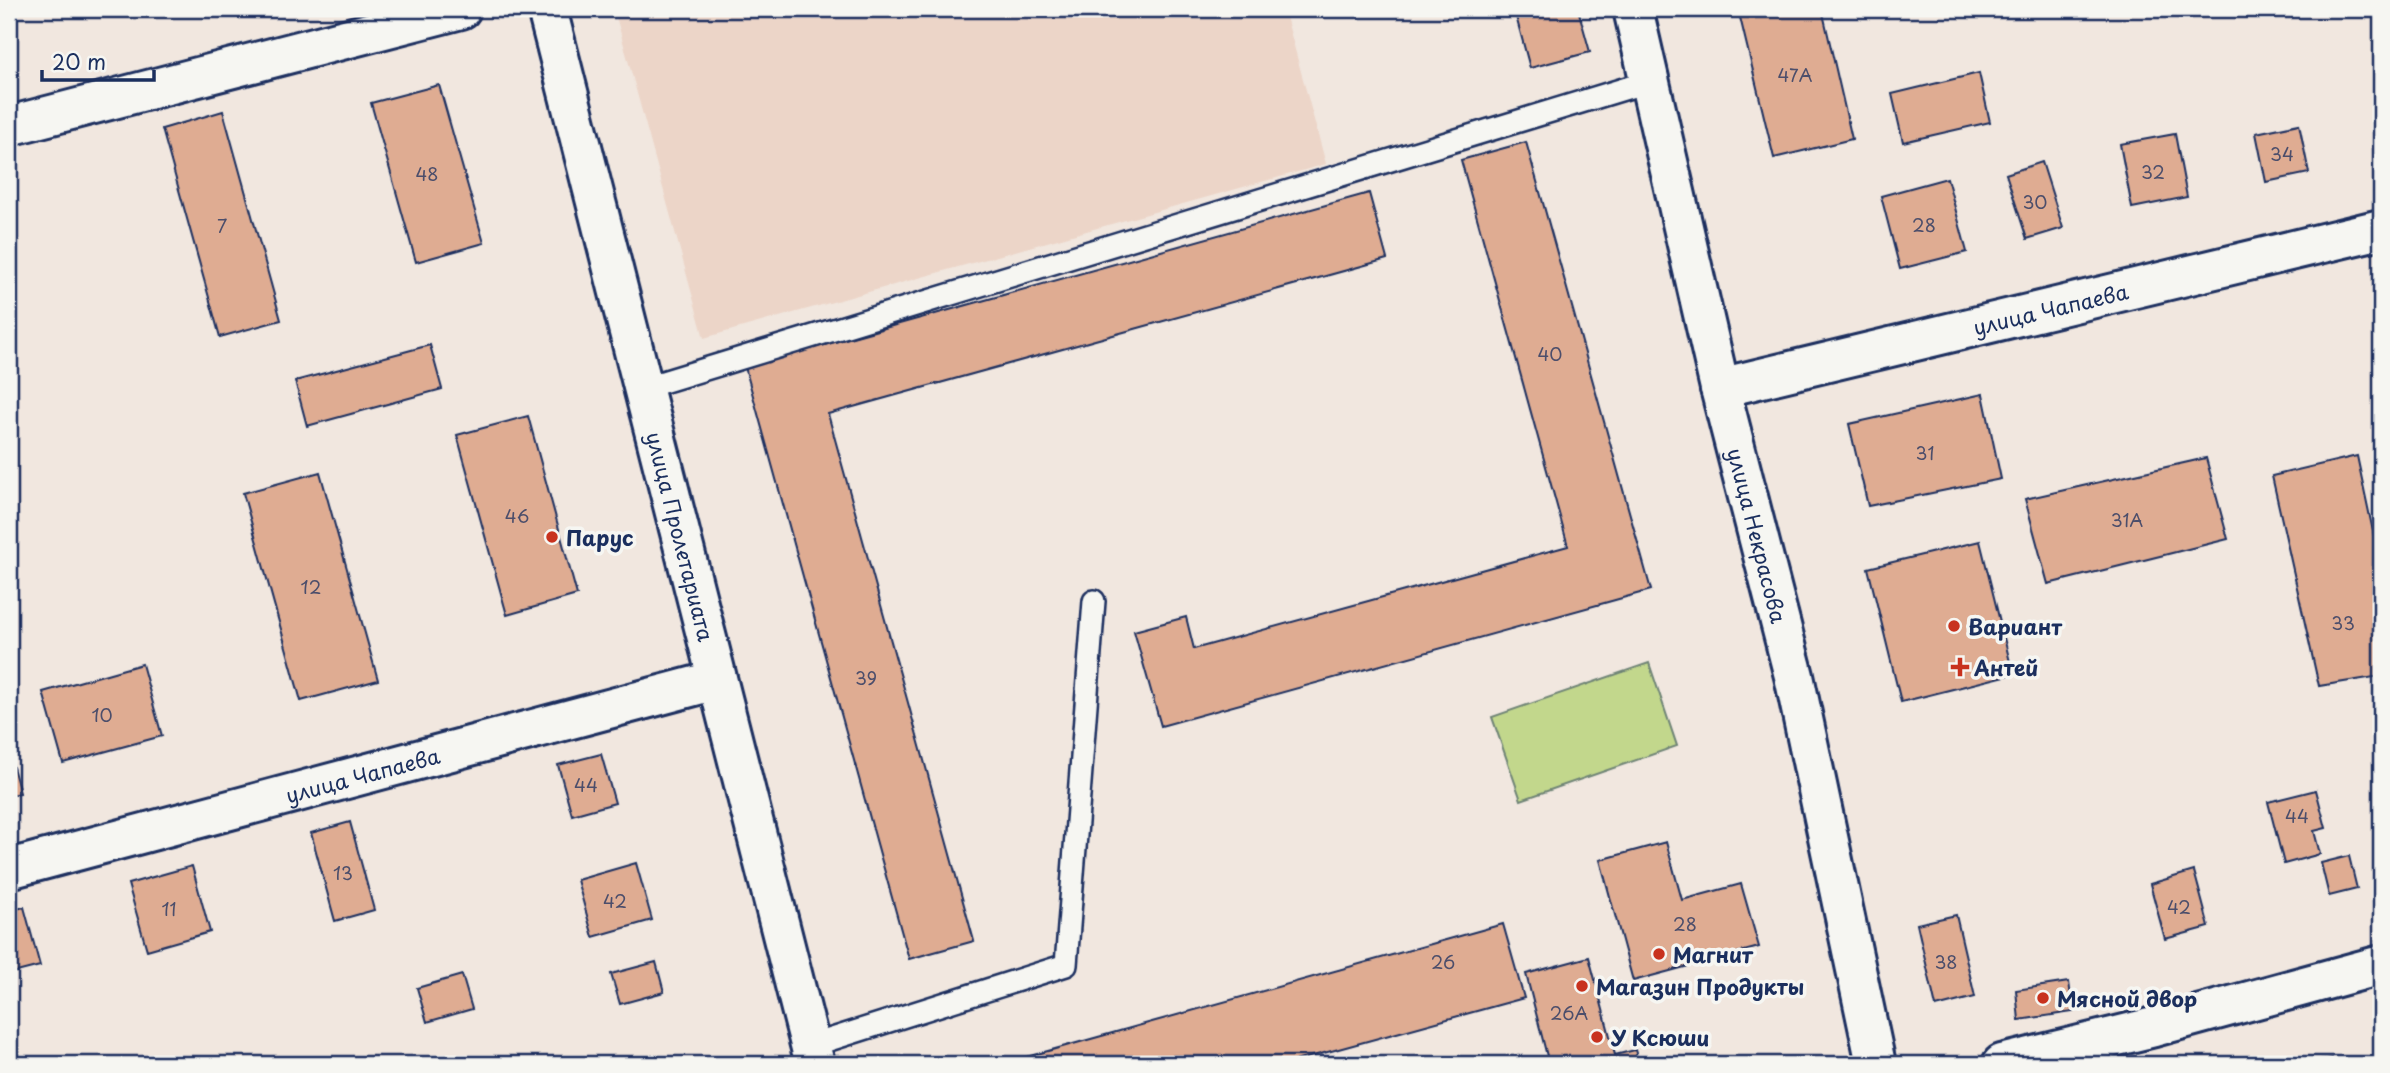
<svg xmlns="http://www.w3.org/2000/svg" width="2390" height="1073" viewBox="0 0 2390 1073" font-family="'Playpen Sans',sans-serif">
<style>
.built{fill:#ecd5c8}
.green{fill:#c2d78c;stroke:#6e8375;stroke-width:2}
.building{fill:#dfac92;stroke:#1b2f5e;stroke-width:2}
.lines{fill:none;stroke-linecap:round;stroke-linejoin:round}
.lane-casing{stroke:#1b2f5e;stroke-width:26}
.street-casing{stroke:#1b2f5e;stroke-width:44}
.secondary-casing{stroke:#1b2f5e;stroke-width:44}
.lane{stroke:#f6f6f2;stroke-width:21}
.street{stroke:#f6f6f2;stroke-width:38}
.secondary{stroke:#f6f6f2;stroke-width:38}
.poi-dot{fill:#c8321e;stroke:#f6f6f2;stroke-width:2.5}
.labels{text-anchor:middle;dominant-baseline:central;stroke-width:7;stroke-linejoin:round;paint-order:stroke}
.number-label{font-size:18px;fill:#4c4e6b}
.street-label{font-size:21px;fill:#1b2f5e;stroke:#f6f6f2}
.poi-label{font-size:21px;font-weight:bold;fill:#1b2f5e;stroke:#f6f6f2;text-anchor:start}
</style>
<rect width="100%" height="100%" fill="#f1e7df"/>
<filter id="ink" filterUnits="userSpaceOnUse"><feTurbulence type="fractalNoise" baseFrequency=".0143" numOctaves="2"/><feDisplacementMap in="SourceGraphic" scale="14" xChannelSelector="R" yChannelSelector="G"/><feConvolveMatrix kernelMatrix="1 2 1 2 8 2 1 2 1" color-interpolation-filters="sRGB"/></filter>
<g filter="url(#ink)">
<path class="built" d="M614 9H1284L1326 164 704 338Z"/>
<path class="green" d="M1649 663 1677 746 1521 800 1492 717Z"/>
<path class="building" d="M1514 9H1578L1590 52 1530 68Z
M1738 9H1822L1852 139 1774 158Z
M1979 73 1990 122 1903 142 1892 94Z
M439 85 484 243 416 262 371 103Z
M223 111 281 320 220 337 162 129Z
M2299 124 2309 173 2266 182 2256 133Z
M2175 134 2187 197 2132 208 2120 144Z
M1526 142 1651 590 1161 726 1134 631 1186 617 1194 649 1568 546 1461 160Z
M2042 162 2063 228 2027 239 2006 174Z
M1947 178 1967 252 1900 269 1881 196Z
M1369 193 1387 259 828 414 974 941 909 959 745 367Z
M430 345 442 389 307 426 295 381Z
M1983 394 2001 479 1868 506 1849 424Z
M528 416 577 595 507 615 457 435Z
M2357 456 2381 569V676L2319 686 2272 476Z
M2206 458 2228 539 2048 584 2025 499Z
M320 472 378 680 301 701 243 493Z
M1980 541 2013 674 1901 702 1868 568Z
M142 664 162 736 63 763 43 692Z
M9 752 20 793 9 796Z
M601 754 615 803 572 815 558 765Z
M2316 790 2326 828 2314 831 2320 854 2284 864 2268 802Z
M350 822 374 910 335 921 311 833Z
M1666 842 1682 900 1741 884 1759 947 1633 981 1600 860Z
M2349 856 2357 889 2329 896 2321 863Z
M636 863 652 920 593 937 577 880Z
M192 866 210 932 147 950 128 884Z
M2194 871 2209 927 2165 939 2150 884Z
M24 907 40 966 9 974V911Z
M1956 915 1975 997 1936 1007 1917 924Z
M1503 924 1524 998 1284 1064 1005 1063Z
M1589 957 1615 1055 1635 1050 1639 1064H1549L1526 974Z
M656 962 664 992 620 1004 611 974Z
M462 975 472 1009 427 1022 417 988Z
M2069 982 2073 1012 2019 1020 2016 990Z
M2332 1058 2333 1064H2302Z"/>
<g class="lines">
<defs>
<path id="lane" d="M643 388 1650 81
M810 1046 1066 965 1094 601"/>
<g id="street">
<path id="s1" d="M547 9 815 1064"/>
<path d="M9 126 461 9"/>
<path id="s2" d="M1720 388 2381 229"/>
<path id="s3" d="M9 869 717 680"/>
<path d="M2002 1064 2154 1027 2381 965"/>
</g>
<g id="secondary">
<path id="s4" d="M1633 9 1720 388 1794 676 1876 1064"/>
</g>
</defs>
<use href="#lane" class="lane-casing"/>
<use href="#street" class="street-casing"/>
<use href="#secondary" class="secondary-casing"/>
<use href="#lane" class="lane"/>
<use href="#street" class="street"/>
<use href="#secondary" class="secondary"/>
</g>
</g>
<g class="poi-dot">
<circle cx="552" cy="537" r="7"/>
<circle cx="1954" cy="626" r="7"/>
<path d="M1956.5 656.5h7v7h7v7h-7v7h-7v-7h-7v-7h7z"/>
<circle cx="1659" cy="954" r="7"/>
<circle cx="1582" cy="986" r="7"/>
<circle cx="2043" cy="998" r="7"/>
<circle cx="1597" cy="1037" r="7"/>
</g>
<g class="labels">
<g class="number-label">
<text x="1795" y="74">47А</text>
<text x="2282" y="153">34</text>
<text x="2153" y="171">32</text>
<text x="427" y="173">48</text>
<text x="2035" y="201">30</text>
<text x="1924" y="224">28</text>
<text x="222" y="225">7</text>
<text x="1550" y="353">40</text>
<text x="1925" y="452">31</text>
<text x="517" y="515">46</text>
<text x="2127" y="519">31А</text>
<text x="311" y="586">12</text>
<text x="2343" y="622">33</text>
<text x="866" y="677">39</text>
<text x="102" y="714">10</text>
<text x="586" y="784">44</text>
<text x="2297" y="815">44</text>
<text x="343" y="872">13</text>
<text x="615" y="900">42</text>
<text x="2179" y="906">42</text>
<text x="169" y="908">11</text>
<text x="1685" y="923">28</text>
<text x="1443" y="961">26</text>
<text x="1946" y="961">38</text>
<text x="1569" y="1012">26А</text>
</g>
<g class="street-label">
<text stroke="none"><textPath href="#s2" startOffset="340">улица Чапаева</textPath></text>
<text stroke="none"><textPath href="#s1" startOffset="544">улица Пролетариата</textPath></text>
<text stroke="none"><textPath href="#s4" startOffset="541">улица Некрасова</textPath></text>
<text stroke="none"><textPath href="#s3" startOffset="366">улица Чапаева</textPath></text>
</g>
<g class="poi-label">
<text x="566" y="537">Парус</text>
<text x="1968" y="626">Вариант</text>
<text x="1974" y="667">Антей</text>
<text x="1673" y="954">Магнит</text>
<text x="1596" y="986">Магазин Продукты</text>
<text x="2057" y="998">Мясной двор</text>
<text x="1611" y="1037">У Ксюши</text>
</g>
</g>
<rect width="2390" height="1073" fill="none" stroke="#f6f6f2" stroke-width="35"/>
<rect x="18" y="18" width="2355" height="1038" fill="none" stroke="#1b2f5e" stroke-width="2.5" filter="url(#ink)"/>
<path d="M42 70v10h112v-10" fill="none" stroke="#1b2f5e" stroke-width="3.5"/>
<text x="52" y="70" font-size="21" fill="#1b2f5e" stroke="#f6f6f2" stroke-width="5" paint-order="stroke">20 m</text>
</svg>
